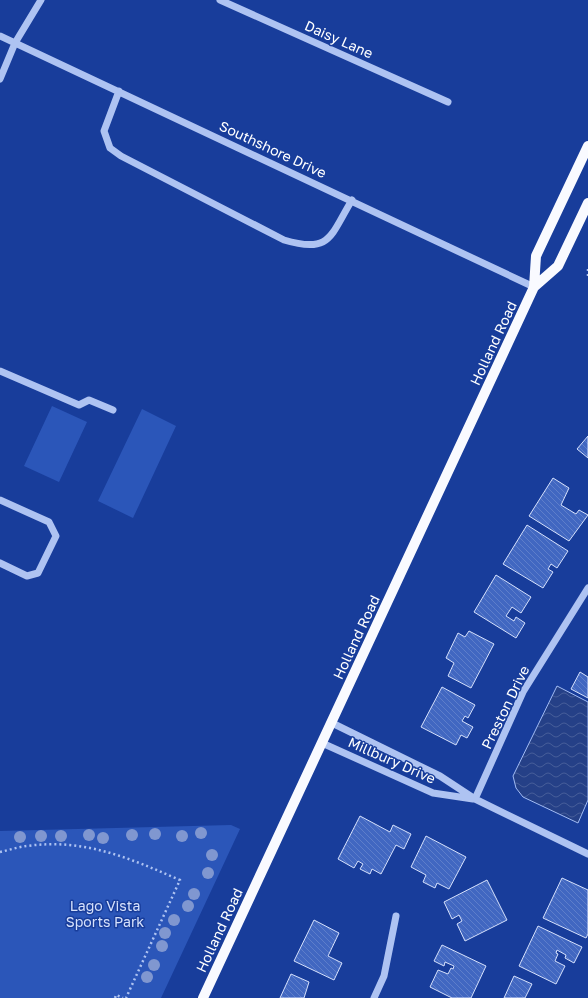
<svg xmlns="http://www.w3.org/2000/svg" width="588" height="998" viewBox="0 0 588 998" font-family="'Golos Text',sans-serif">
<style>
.green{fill:#2b56b9}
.water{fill:url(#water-waves);stroke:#a1bbf4}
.building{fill:url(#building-back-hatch);stroke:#d6e1fc}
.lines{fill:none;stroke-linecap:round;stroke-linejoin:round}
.path{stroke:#aec3f2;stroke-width:2.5;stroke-dasharray:2 3;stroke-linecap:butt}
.minor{stroke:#aec3f2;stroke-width:7}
.major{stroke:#f9faff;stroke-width:10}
.tree{fill:#8097d0}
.labels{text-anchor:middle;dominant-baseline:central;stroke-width:3;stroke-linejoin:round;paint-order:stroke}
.street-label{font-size:14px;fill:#fff;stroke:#183d9b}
.park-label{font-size:14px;fill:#d6e1fc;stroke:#183d9b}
</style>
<defs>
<pattern id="water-waves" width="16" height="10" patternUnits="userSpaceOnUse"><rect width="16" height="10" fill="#254087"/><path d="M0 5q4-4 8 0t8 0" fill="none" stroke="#465d99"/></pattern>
<pattern id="building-back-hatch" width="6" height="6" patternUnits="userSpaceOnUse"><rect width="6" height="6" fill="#4167c1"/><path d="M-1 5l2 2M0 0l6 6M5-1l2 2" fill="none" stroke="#5e7eca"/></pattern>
</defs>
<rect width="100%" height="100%" fill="#183d9b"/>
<path class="green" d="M52 406 87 422 59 482 24 466Z
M142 409 176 426 133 518 98 501Z
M231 825 240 829 161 998H0V831Z"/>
<path class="water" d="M557 686 588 702V800L578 823 523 797 516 788 513 776Z"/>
<path class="building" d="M588 436V458L577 449Z
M553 478 569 488 561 505 576 514 579 510 588 515 569 541 529 516Z
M527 525 568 551 557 568 551 564 548 569 553 572 543 588 503 564Z
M496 575 531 597 521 613 512 607 506 616 514 621 516 617 525 623 516 638 474 612Z
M469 631 494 644 471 688 448 676 454 663 446 658 458 633 465 637Z
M580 672 588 677V698L571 689Z
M442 687 475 705 468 718 465 716 462 721 473 727 467 738 461 735 456 745 421 727Z
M360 816 390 832 393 825 411 834 404 849 396 845 381 874 372 869 370 874 360 869 363 864 358 861 354 868 338 859Z
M426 836 466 857 449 889 437 883 435 888 423 882 426 875 411 867Z
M562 878 588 890V934L586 938 543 918Z
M487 880 507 920 465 941 457 924 462 921 459 915 452 919 444 902Z
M314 920 339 933 328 956 342 963 334 980 294 961Z
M538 926 582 947 574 963 565 958 566 955 557 950 556 953 558 954 555 961 565 966 556 984 519 966Z
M442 945 486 966 471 998H452L430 987 438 970 448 974 451 968 453 969 454 966 445 962 444 966 434 961Z
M291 974 309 982 304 998H280Z
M514 976 532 984 525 998H504Z"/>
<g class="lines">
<path class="path" d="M588 269V276
M0 852C9 850 18 847 27 846 84 838 129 858 180 880L126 998
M115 998 116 995 123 998"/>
<path class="minor" d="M220 0 448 102
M0 36 534 287
M0 79 15 43 41 0
M119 91 104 131 110 148 121 156 284 240C331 254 330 236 352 200
M0 371 79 405 89 400 113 410
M0 500 49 522 56 536 38 573 27 576 0 563
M332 723 440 776 475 799 588 854
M322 743 433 793 473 799
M475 799 523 692 588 588
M374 998 384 976 396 916"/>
<path class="major" d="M534 287 558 266 588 203
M203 998 534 287 536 256 588 146"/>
</g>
<g class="tree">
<circle cx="201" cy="833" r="6"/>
<circle cx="155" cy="834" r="6"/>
<circle cx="89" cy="835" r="6"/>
<circle cx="132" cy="835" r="6"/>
<circle cx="41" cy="836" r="6"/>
<circle cx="61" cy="836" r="6"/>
<circle cx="182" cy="836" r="6"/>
<circle cx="20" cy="837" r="6"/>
<circle cx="103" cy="838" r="6"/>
<circle cx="212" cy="855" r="6"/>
<circle cx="208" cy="873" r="6"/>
<circle cx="194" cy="894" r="6"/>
<circle cx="188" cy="906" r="6"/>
<circle cx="174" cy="920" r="6"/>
<circle cx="165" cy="933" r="6"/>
<circle cx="162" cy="946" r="6"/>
<circle cx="154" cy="965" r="6"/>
<circle cx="147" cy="977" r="6"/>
</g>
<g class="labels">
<g class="street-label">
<text transform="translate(339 39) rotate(24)">Daisy Lane</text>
<text transform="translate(273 149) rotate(25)">Southshore Drive</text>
<text transform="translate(493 343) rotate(-65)">Holland Road</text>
<text transform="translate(356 637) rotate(-65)">Holland Road</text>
<text transform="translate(505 707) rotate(-64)">Preston Drive</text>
<text transform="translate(392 760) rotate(24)">Millbury Drive</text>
<text transform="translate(219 930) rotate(-65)">Holland Road</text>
</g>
<g class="park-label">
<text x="105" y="905">Lago Vista<tspan x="105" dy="16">Sports Park</tspan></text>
</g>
</g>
</svg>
